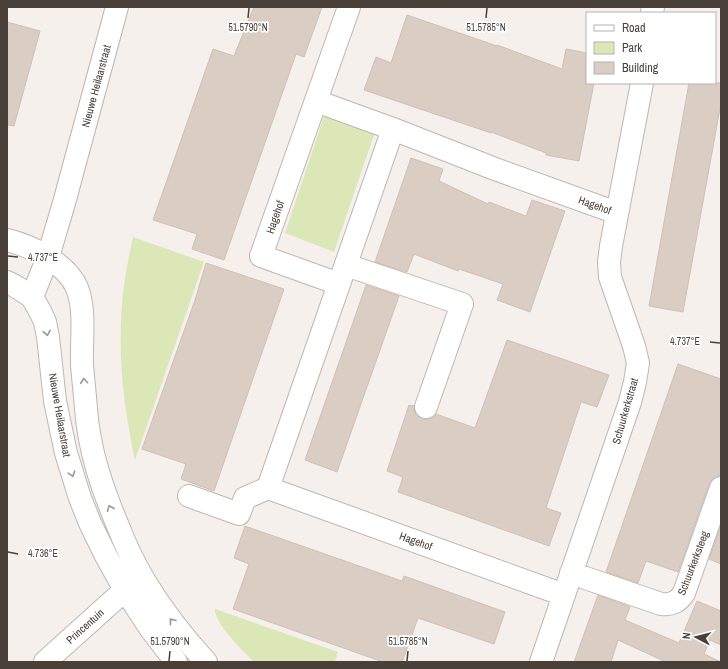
<svg xmlns="http://www.w3.org/2000/svg" width="728" height="669" viewBox="0 0 728 669" font-family="'Archivo Narrow',sans-serif">
<style>
.green{fill:#dbe7b7}
.building{fill:#d9cdc4;stroke:#d1c0b5}
.lines{fill:none;stroke-linecap:round;stroke-linejoin:round}
.minor-casing{stroke:#c0b6ae;stroke-width:24}
.minor{stroke:#fff;stroke-width:22}
.oneway{stroke:#9b9692}
.ticks{fill:none;stroke:#494039;stroke-width:1.5}
.labels{text-anchor:middle;dominant-baseline:central;stroke-width:3.5;stroke-linejoin:round;paint-order:stroke}
.street-label{font-size:11px;fill:#494039;stroke:#fff}
.ticks-label{font-size:10px;text-anchor:middle;fill:#494039;stroke:#fff;stroke-width:3.5;stroke-linejoin:round;paint-order:stroke}
</style>
<rect width="100%" height="100%" fill="#f5f0ec"/>
<path class="green" d="M324 116 375 132 334 252 285 233Z
M133 237 204 262 135 460C123 404 117 352 123 294 125 275 129 256 133 237Z
M215 609 338 652 335 662H254C244 652 214 623 215 609Z"/>
<path class="building" d="M254 7H322L304 57 296 54 224 260 192 249 197 234 153 220 213 49 234 56Z
M407 15 497 46V45L562 69 566 49 587 53V83H594L579 161 546 155V153L491 132V133L364 90 376 57 391 63Z
M7 22 40 31 14 126 7 125Z
M689 83H721V103L683 312 649 306Z
M411 158 443 169 439 181 488 204 489 202 526 216 532 200 565 211 530 312 497 300 503 284 459 269 458 271 414 254 407 272 375 262Z
M206 263 284 289 214 491 181 479 186 464 142 449 195 300Z
M366 285 399 296 337 472 305 460Z
M507 340 609 375 597 407 581 402 546 508 561 513 549 546 398 492 403 477 387 471 409 405 414 406V410L416 415 422 419H429L434 417 436 414 475 428Z
M678 364 721 379V476H718L713 478 709 484 678 572 646 561 638 583 606 572Z
M245 526 402 581 404 576 505 612 494 644 418 618 402 662H383L233 609 249 564 234 558Z
M721 526V564L709 559Z
M598 595 630 607 625 620 679 643 697 601 721 611V645L710 640 704 654 721 662H666L618 640 611 662H574Z"/>
<g class="lines">
<defs>
<path id="minor" d="M652 13 653 7
M316 101 393 129 495 169 617 213
M393 129 268 488 564 595
M7 240C32 246 67 264 77 288 86 310 81 341 82 364 83 379 85 394 86 409 89 450 102 488 118 526 125 544 134 563 144 580 162 610 183 637 206 662
M346 265 462 304 426 407
M7 282 15 286 32 297 41 313 45 322 48 337 55 401 66 453 80 498 90 523 106 556 125 590 150 628 176 662
M339 284 261 256 349 7
M32 297 48 257 64 203 117 7
M189 496 239 514 245 498 268 488
M571 573 661 604C672 605 678 602 684 593L721 488
M45 662 125 590 138 582
M541 662 630 402 635 382 638 363 634 346 610 277 609 262 611 246 642 83"/>
</defs>
<use href="#minor" class="minor-casing"/>
<use href="#minor" class="minor"/>
</g>
<defs><path id="oneway-chevron" d="M-2-3.5L2.5 0L-2 3.5" fill="none" stroke-width="1.6" stroke-linecap="round" stroke-linejoin="round"/></defs>
<g class="oneway">
<use href="#oneway-chevron" transform="translate(47 333) rotate(80)"/>
<use href="#oneway-chevron" transform="translate(84 381) rotate(-95)"/>
<use href="#oneway-chevron" transform="translate(72 474) rotate(72)"/>
<use href="#oneway-chevron" transform="translate(110 508) rotate(-112)"/>
<use href="#oneway-chevron" transform="translate(172 621) rotate(-128)"/>
</g>
<path class="ticks" d="M248 18 249 8M486 18 487 8M8 256 18 257M710 342 720 343M8 552 18 554M169 661 170 651M407 661 408 651"/>
<g class="labels">
<g class="street-label">
<text transform="translate(96 86) rotate(-75)">Nieuwe Heilaarstraat</text>
<text transform="translate(595 205) rotate(20)">Hagehof</text>
<text transform="translate(275 217) rotate(-71)">Hagehof</text>
<text transform="translate(625 411) rotate(-74)">Schuurkerkstraat</text>
<text transform="translate(60 415) rotate(80)">Nieuwe Heilaarstraat</text>
<text transform="translate(416 541) rotate(20)">Hagehof</text>
<text transform="translate(693 563) rotate(-69)">Schuurkerksteeg</text>
<text transform="translate(85 626) rotate(-42)">Princentuin</text>
</g>
</g>
<g class="ticks-label">
<text x="486" y="31">51.5785°N</text>
<text x="248" y="31">51.5790°N</text>
<text x="43" y="261">4.737°E</text>
<text x="685" y="345">4.737°E</text>
<text x="43" y="557">4.736°E</text>
<text x="170" y="645">51.5790°N</text>
<text x="408" y="645">51.5785°N</text>
</g>
<rect width="728" height="669" fill="none" stroke="#494039" stroke-width="16"/>
<rect x="586" y="12" width="130" height="72" fill="#ffffff" stroke="#b6b3b0"/>
<rect x="594" y="25" width="20" height="6" fill="#ffffff" stroke="#b6b3b0"/>
<text x="622" y="32" font-size="12" fill="#494039">Road</text>
<rect x="594" y="42" width="20" height="12" fill="#dbe7b7" stroke="#b6b3b0"/>
<text x="622" y="52" font-size="12" fill="#494039">Park</text>
<rect x="594" y="62" width="20" height="12" fill="#d9cdc4" stroke="#b6b3b0"/>
<text x="622" y="72" font-size="12" fill="#494039">Building</text>
<g transform="translate(696 637) rotate(277)" stroke="#ffffff" stroke-width="3" paint-order="stroke">
<path d="M0-3L7 15L0 10L-7 15Z" fill="#494039"/>
<text y="-6" font-size="11" font-weight="bold" text-anchor="middle" fill="#494039">N</text>
</g>
</svg>
